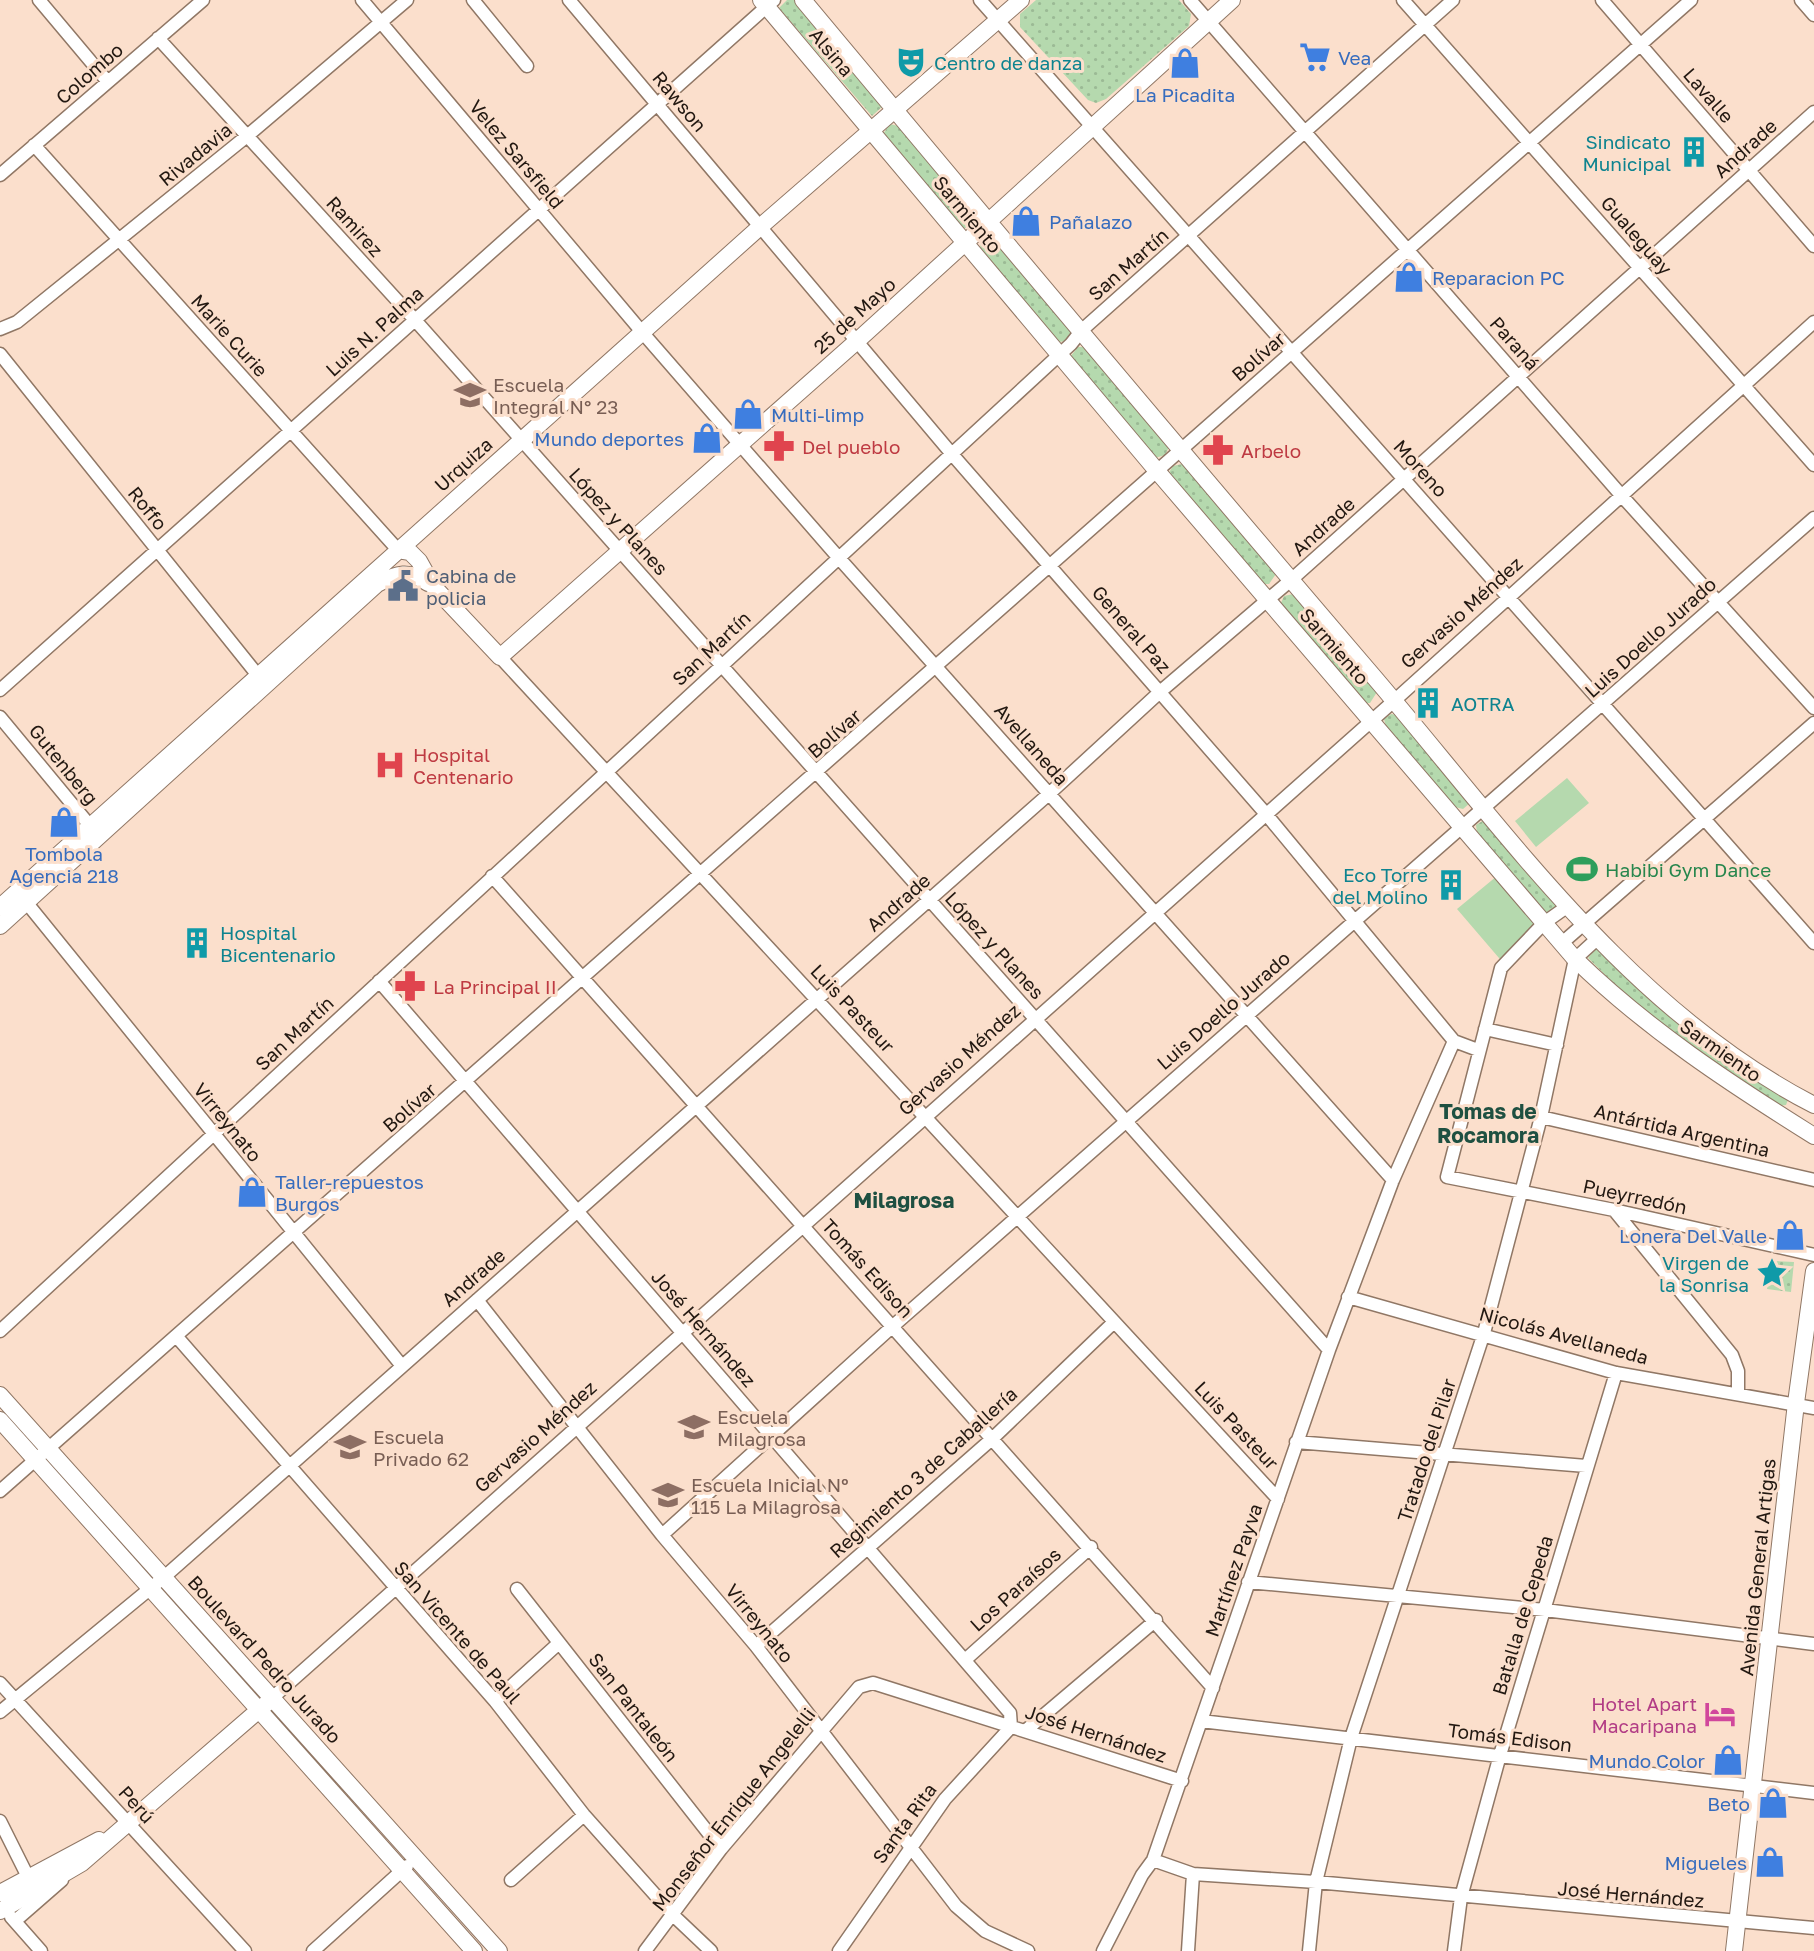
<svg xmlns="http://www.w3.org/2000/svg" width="1814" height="1951" viewBox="0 0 1814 1951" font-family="'Golos Text',sans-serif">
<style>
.grass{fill:#b5d9ae}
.park{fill:url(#park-dots)}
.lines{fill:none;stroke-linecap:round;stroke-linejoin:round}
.street-casing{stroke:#907765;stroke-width:15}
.secondary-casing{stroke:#907765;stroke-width:18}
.street{stroke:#fff;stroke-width:12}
.secondary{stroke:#fff;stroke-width:16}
.labels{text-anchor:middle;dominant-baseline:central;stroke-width:6;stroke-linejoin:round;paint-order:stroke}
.street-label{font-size:19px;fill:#221811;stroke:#fbdfcc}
.shop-label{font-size:19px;fill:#366cbe;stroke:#fbdfcc;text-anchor:start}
.culture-label{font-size:19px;fill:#0d838f;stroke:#fbdfcc;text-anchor:start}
.education-label{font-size:19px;fill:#785e54;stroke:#fbdfcc;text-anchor:start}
.health-label{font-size:19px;fill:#be3a42;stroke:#fbdfcc;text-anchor:start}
.service-label{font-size:19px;fill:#4e5e75;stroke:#fbdfcc;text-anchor:start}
.leisure-label{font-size:19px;fill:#27864d;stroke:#fbdfcc;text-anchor:start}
.hotel-label{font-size:19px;fill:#b23c85;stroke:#fbdfcc;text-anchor:end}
.neighbourhood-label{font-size:21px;font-weight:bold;fill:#1e5041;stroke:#fbdfcc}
</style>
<defs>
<pattern id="park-dots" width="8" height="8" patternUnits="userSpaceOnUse" patternTransform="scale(1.75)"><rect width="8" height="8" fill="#b5d9ae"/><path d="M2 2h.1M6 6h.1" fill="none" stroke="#9bba95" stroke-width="1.8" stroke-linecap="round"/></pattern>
</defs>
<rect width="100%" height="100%" fill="#fbdfcc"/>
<path class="grass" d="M1567 778 1589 803 1536 847 1515 821Z
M1497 876 1536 920 1537 930 1505 965 1457 909Z"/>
<path class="park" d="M787 0H794L884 105 872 116 779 8Z
M1036 0H1179L1191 14 1189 26 1106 99 1096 103 1088 100 1020 27V14Z
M890 124 898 126 975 217 969 228H962L883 134Z
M992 236 1072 331 1066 341 1059 342 980 250 981 241Z
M1078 347H1084L1169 447 1165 455 1155 458 1070 357Z
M1182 464 1276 574 1269 584H1262L1168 474 1173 466Z
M1293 594 1377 692 1370 703H1364L1280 605 1284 596Z
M1391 714 1397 715 1470 803 1463 809 1455 807 1386 727 1384 719Z
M1484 820 1557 906V909L1548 913 1543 910 1477 833 1476 825Z
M1596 948 1658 1007 1729 1059 1789 1097 1786 1105 1778 1106 1648 1017 1588 958Z
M1773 1261 1794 1262 1791 1292 1767 1289Z"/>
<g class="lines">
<defs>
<path id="street" d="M39 0 108 82
M362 0 642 332 838 557 1393 1180
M473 0 527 66
M569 0 951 453 1266 814 1454 1041 1478 1050
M980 0 1814 943
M1190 0 1621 495 1814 708
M1403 0 1814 465
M1602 0 1814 246
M1801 0 1814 15
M158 38 415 320 1329 1350
M34 145 398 550
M0 175 203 0
M0 329 17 322 247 136 407 0
M0 354 264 683
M500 657 1278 1499
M0 690 774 0
M0 717 96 833
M492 876 1213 1688
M26 902 402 1366
M1568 906 1544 923 1501 968 1447 1177 1614 1210 1814 1255
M1562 943 1814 723
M379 981 1010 1713 1011 1727
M1485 1029 1557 1045
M1541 1117 1814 1180
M1614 1210 1732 1355 1738 1371V1393
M1348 1297 1616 1373 1814 1408
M477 1300 662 1535 756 1646 956 1906 985 1931 1028 1951
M0 1331 1071 344 1082 330 1453 0
M177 1337 495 1701 584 1815 674 1916 711 1951
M1296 1442 1586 1466
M0 1491 1691 0
M662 1535 893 1326 1814 518
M1248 1582 1545 1610 1814 1644
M517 1589 721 1849
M756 1646 993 1438 1113 1323
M965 1660 1091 1547
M0 1683 245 1951
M271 1699 1395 700 1814 322
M495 1701 559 1643
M0 1712 163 1578 1050 793 1161 691 1291 580 1814 112
M1201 1721 1814 1793
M1025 1731 1156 1620
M0 1821 28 1877
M1153 1860 1193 1874 1316 1882 1814 1928
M511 1880 584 1815
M11 1917 41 1951
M15 1921 62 1880
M313 1951 407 1866
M645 1951 721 1849 859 1687 873 1683 1182 1781
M839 1951 945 1799 1011 1727
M1103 1951 1142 1875 1153 1860 1329 1350 1393 1180 1454 1041
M1188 1951 1193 1874
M1309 1951 1316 1882 1351 1738 1484 1333 1541 1117 1575 959 1598 938
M1454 1951 1461 1897 1500 1755 1616 1373"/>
<path id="secondary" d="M761 0 1157 471 1575 959C1647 1029 1729 1083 1814 1136
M803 0C990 224 1178 448 1368 670 1503 827 1626 1008 1814 1105
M398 550 410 552 419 561 433 586 500 657 857 341 1232 0
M0 907 761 226 1021 0
M0 926 377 584C397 573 409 570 428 583
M0 1395 499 1951
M0 1420 474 1951
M0 1893 99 1840
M0 1911 82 1863 267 1703
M1734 1951 1796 1403 1814 1271"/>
</defs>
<use href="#street" class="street-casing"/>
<use href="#secondary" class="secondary-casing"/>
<use href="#street" class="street"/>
<use href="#secondary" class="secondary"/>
</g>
<defs>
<symbol id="supermarket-bare" viewBox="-9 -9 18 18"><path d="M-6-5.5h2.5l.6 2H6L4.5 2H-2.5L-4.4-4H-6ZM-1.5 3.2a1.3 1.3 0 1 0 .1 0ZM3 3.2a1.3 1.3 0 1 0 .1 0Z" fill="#3f7fe0" stroke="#fbdfcc" stroke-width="2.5" paint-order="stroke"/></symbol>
<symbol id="theatre-bare" viewBox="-9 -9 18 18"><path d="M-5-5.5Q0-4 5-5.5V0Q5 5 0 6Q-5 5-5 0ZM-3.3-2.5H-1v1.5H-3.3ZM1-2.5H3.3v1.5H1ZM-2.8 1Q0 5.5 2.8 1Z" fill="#0f9aa8" stroke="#fbdfcc" stroke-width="2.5" paint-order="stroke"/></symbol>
<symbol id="shop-bare" viewBox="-9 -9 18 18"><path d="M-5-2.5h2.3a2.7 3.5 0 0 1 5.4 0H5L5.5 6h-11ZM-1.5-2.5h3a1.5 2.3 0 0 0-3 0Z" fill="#3f7fe0" stroke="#fbdfcc" stroke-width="2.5" paint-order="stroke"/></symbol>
<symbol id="building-bare" viewBox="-9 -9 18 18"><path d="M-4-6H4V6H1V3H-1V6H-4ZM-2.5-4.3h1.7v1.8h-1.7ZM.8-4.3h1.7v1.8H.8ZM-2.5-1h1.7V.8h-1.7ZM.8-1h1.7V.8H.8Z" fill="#0f9aa8" stroke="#fbdfcc" stroke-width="2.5" paint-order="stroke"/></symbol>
<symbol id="school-bare" viewBox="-9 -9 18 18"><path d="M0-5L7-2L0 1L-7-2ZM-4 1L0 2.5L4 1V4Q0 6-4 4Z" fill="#8d6e63" stroke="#fbdfcc" stroke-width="2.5" paint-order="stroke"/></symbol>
<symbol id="pharmacy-bare" viewBox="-9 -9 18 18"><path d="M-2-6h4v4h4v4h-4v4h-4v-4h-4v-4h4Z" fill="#e0444e" stroke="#fbdfcc" stroke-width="2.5" paint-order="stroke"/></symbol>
<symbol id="civic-bare" viewBox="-9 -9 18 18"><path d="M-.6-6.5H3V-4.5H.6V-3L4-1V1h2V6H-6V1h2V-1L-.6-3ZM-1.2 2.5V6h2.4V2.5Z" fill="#5c6f8a" stroke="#fbdfcc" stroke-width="2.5" paint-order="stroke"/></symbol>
<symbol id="hospital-bare" viewBox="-9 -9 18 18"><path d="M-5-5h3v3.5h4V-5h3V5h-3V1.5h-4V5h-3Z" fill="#e0444e" stroke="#fbdfcc" stroke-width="2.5" paint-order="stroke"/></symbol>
<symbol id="stadium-bare" viewBox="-9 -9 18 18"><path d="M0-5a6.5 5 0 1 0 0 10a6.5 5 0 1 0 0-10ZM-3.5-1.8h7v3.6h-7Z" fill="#2e9e5b" stroke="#fbdfcc" stroke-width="2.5" paint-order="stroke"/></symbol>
<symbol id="sight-bare" viewBox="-9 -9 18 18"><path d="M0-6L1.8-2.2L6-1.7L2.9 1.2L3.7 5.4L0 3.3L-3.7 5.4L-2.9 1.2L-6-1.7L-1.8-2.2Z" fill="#0f9aa8" stroke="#fbdfcc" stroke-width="2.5" paint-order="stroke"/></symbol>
<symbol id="hotel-bare" viewBox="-9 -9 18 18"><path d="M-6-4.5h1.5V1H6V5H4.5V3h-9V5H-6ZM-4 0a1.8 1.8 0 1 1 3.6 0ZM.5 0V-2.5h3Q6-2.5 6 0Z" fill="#d1479c" stroke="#fbdfcc" stroke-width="2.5" paint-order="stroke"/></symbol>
</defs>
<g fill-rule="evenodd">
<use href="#supermarket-bare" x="1293" y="35" width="44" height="44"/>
<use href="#theatre-bare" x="889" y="40" width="44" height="44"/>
<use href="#shop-bare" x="1163" y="41" width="44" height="44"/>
<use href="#building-bare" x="1672" y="130" width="44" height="44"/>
<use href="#shop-bare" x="1004" y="199" width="44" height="44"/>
<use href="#shop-bare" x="1387" y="255" width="44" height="44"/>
<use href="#school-bare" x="448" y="373" width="44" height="44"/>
<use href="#shop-bare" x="726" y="392" width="44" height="44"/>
<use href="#shop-bare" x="685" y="416" width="44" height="44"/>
<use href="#pharmacy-bare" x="757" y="424" width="44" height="44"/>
<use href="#pharmacy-bare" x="1196" y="428" width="44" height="44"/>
<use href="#civic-bare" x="381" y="564" width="44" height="44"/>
<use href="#building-bare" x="1406" y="681" width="44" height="44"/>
<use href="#hospital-bare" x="368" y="743" width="44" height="44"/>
<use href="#shop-bare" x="42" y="800" width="44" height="44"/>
<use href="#stadium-bare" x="1560" y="847" width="44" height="44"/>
<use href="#building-bare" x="1429" y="863" width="44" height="44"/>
<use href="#building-bare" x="175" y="921" width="44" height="44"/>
<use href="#pharmacy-bare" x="388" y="964" width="44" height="44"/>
<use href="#shop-bare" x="230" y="1170" width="44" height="44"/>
<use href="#shop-bare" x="1768" y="1213" width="44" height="44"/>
<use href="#sight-bare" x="1750" y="1251" width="44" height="44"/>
<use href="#school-bare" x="672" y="1405" width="44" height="44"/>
<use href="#school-bare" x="328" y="1425" width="44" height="44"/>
<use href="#school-bare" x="646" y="1473" width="44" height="44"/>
<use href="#hotel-bare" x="1698" y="1692" width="44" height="44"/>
<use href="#shop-bare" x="1706" y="1738" width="44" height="44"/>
<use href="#shop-bare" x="1751" y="1781" width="44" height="44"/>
<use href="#shop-bare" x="1748" y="1840" width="44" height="44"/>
</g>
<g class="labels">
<g class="street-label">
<text transform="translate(832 52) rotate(50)">Alsina</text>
<text transform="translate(89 73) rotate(-41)">Colombo</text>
<text transform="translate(1709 95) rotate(49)">Lavalle</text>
<text transform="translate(680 101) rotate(50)">Rawson</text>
<text transform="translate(1745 148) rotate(-42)">Andrade</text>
<text transform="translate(195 154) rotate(-39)">Rivadavia</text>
<text transform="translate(517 154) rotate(50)">Velez Sarsfield</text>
<text transform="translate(968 214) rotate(50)">Sarmiento</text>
<text transform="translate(355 226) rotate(48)">Ramirez</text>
<text transform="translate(1637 235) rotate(49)">Gualeguay</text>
<text transform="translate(1128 264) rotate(-41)">San Martín</text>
<text transform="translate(854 315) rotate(-42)">25 de Mayo</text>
<text transform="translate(374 331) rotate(-42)">Luis N. Palma</text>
<text transform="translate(230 335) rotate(48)">Marie Curie</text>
<text transform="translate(1515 343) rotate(49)">Paraná</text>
<text transform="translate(1258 356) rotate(-41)">Bolívar</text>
<text transform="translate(463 464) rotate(-42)">Urquiza</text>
<text transform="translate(1421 468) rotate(48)">Moreno</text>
<text transform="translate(148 508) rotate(51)">Roffo</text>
<text transform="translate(619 521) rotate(48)">López y Planes</text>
<text transform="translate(1323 526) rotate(-42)">Andrade</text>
<text transform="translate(1461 612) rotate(-42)">Gervasio Méndez</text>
<text transform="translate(1132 629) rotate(49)">General Paz</text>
<text transform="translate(1650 637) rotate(-42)">Luis Doello Jurado</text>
<text transform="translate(1335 646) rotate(49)">Sarmiento</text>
<text transform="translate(711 648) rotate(-43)">San Martín</text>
<text transform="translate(834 733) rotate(-41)">Bolívar</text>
<text transform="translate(1032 744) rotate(49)">Avellaneda</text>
<text transform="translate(64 764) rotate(51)">Gutenberg</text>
<text transform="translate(898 902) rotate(-41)">Andrade</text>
<text transform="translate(995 945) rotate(48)">López y Planes</text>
<text transform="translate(853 1008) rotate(47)">Luis Pasteur</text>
<text transform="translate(1223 1010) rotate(-41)">Luis Doello Jurado</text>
<text transform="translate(294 1033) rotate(-43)">San Martín</text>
<text transform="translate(1721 1050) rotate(35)">Sarmiento</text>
<text transform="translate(959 1059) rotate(-42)">Gervasio Méndez</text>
<text transform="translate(409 1107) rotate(-41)">Bolívar</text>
<text transform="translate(228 1122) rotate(51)">Virreynato</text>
<text transform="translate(1682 1130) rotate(13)">Antártida Argentina</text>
<text transform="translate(1635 1196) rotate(12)">Pueyrredón</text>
<text transform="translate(868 1268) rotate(48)">Tomás Edison</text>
<text transform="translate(473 1277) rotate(-41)">Andrade</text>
<text transform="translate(704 1328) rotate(49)">José Hernández</text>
<text transform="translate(1564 1335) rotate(15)">Nicolás Avellaneda</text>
<text transform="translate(1237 1425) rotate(47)">Luis Pasteur</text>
<text transform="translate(535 1436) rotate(-42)">Gervasio Méndez</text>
<text transform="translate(1426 1450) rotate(-72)">Tratado del Pilar</text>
<text transform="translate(923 1472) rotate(-42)">Regimiento 3 de Caballería</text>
<text transform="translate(1757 1567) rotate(-84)">Avenida General Artigas</text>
<text transform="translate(1233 1570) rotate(-71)">Martínez Payva</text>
<text transform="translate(1015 1589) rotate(-42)">Los Paraísos</text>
<text transform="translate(1522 1615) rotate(-73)">Batalla de Cepeda</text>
<text transform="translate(760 1623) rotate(51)">Virreynato</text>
<text transform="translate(458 1632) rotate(49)">San Vicente de Paul</text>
<text transform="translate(265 1659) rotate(48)">Boulevard Pedro Jurado</text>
<text transform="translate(634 1707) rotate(52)">San Pantaleón</text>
<text transform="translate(1096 1733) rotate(18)">José Hernández</text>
<text transform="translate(1510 1737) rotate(7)">Tomás Edison</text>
<text transform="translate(137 1804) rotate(48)">Perú</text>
<text transform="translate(733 1809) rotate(-52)">Monseñor Enrique Angelelli</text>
<text transform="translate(904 1823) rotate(-54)">Santa Rita</text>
<text transform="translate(1631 1894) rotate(5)">José Hernández</text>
</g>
<g class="shop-label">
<text x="1338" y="57">Vea</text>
<text x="1185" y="94" text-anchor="middle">La Picadita</text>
<text x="1049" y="221">Pañalazo</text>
<text x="1432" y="277">Reparacion PC</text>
<text x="771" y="414">Multi-limp</text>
<text x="684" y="438" text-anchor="end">Mundo deportes</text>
<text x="64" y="853" text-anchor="middle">Tombola<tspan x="64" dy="22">Agencia 218</tspan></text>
<text x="275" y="1181">Taller-repuestos<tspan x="275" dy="22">Burgos</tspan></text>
<text x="1767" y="1235" text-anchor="end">Lonera Del Valle</text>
<text x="1705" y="1760" text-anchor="end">Mundo Color</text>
<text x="1750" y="1803" text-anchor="end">Beto</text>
<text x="1747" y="1862" text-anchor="end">Migueles</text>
</g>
<g class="culture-label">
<text x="934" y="62">Centro de danza</text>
<text x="1671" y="141" text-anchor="end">Sindicato<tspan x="1671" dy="22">Municipal</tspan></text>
<text x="1451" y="703">AOTRA</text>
<text x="1428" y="874" text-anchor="end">Eco Torre<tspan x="1428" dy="22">del Molino</tspan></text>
<text x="220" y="932">Hospital<tspan x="220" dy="22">Bicentenario</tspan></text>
<text x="1749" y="1262" text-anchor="end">Virgen de<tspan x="1749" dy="22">la Sonrisa</tspan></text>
</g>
<g class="education-label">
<text x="493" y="384">Escuela<tspan x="493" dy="22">Integral N° 23</tspan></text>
<text x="717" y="1416">Escuela<tspan x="717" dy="22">Milagrosa</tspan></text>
<text x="373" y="1436">Escuela<tspan x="373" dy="22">Privado 62</tspan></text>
<text x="691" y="1484">Escuela Inicial Nº<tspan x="691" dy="22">115 La Milagrosa</tspan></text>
</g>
<g class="health-label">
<text x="802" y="446">Del pueblo</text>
<text x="1241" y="450">Arbelo</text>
<text x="413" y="754">Hospital<tspan x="413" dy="22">Centenario</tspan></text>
<text x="433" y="986">La Principal II</text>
</g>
<g class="service-label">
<text x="426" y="575">Cabina de<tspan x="426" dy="22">policia</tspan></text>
</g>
<g class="leisure-label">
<text x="1605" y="869">Habibi Gym Dance</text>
</g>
<g class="hotel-label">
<text x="1697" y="1703">Hotel Apart<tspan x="1697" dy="22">Macaripana</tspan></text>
</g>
<g class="neighbourhood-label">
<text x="1488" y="1111">Tomas de<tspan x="1488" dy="24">Rocamora</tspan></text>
<text x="904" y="1200">Milagrosa</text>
</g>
</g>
</svg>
